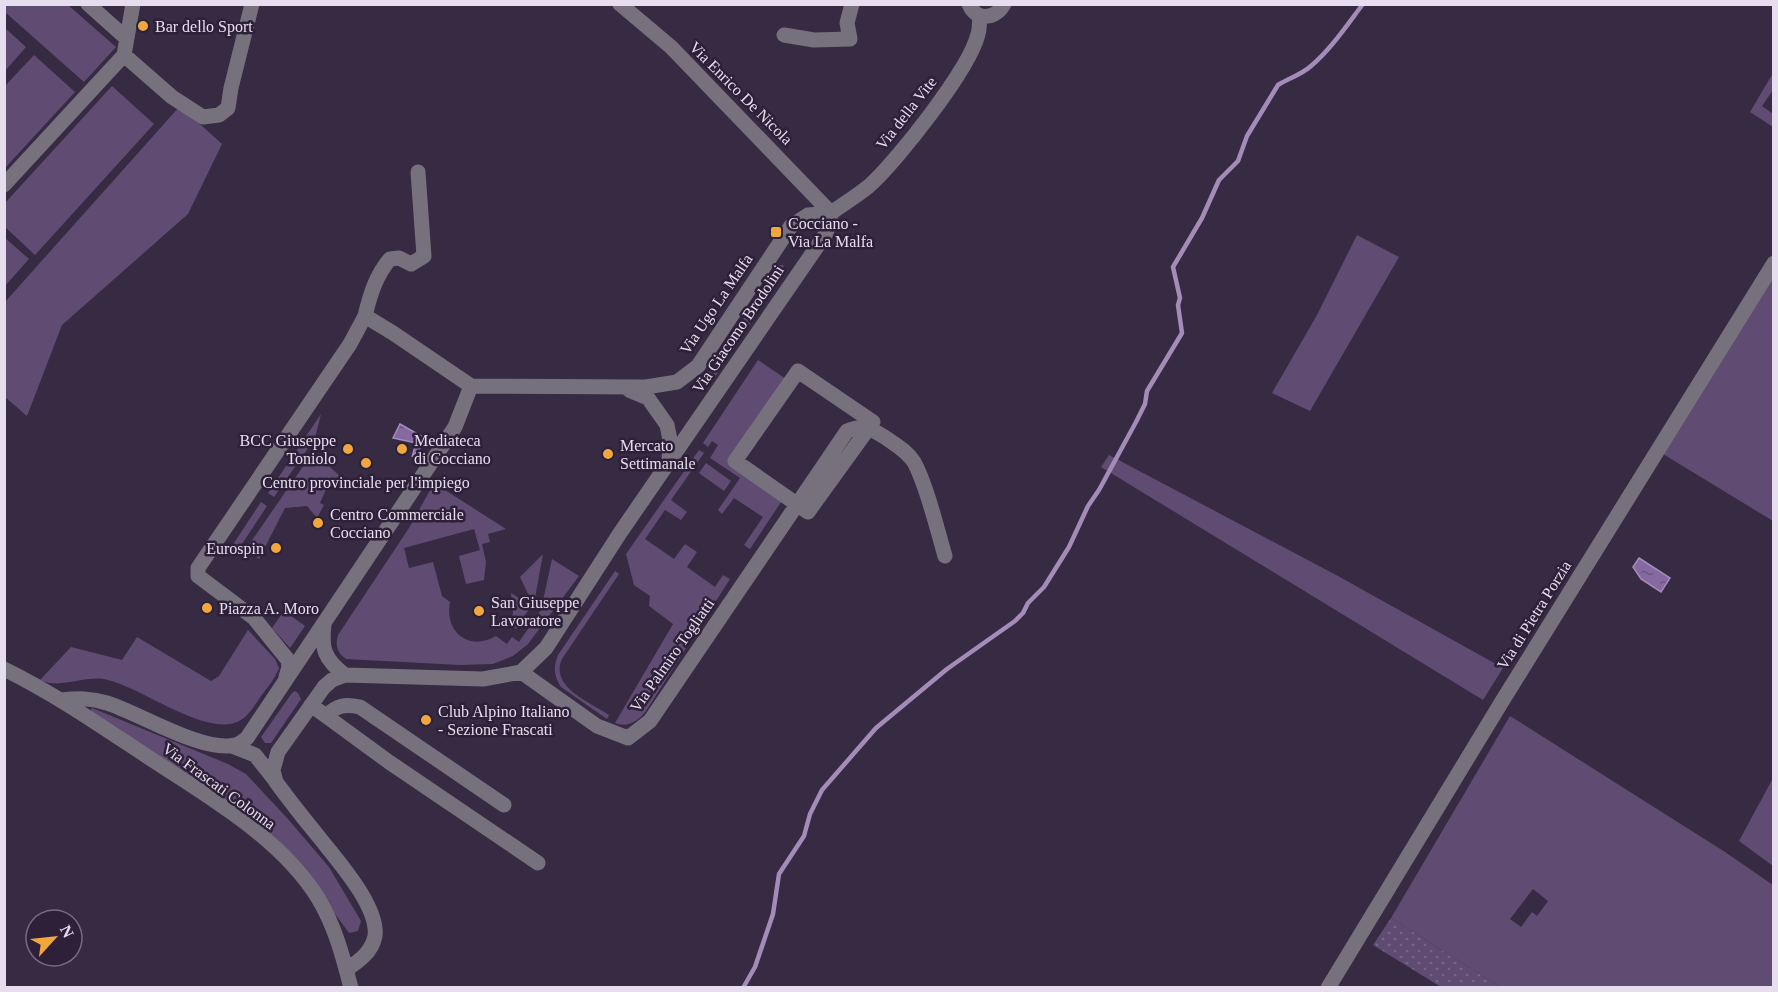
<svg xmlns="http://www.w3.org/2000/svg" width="1778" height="992" viewBox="0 0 1778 992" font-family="'Times New Roman',serif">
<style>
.grass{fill:#604c73;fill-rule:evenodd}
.garden{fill:url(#garden-dots)}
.water{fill:url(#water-ripples);stroke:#a38cb8;stroke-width:1.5}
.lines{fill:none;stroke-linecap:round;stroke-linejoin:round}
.stream{stroke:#a38cb8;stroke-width:4.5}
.minor{stroke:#77717e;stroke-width:15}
.poi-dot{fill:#f0a73e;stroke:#2d2038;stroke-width:2}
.labels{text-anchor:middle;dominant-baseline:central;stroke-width:5;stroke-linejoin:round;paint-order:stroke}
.poi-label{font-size:16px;fill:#e6deee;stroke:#2d2038;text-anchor:start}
.street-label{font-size:16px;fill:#e6deee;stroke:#2d2038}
</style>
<defs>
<pattern id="garden-dots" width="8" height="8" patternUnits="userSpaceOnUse" patternTransform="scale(1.5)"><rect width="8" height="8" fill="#604c73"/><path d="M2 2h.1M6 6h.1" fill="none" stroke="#776587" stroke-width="1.8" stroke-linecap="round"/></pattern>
<pattern id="water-ripples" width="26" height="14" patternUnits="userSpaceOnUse" patternTransform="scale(1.5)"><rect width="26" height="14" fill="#8669a1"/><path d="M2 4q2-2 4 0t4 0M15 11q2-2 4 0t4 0" fill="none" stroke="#695878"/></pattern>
</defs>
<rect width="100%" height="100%" fill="#372a43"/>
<path class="grass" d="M5 4 68 5 116 47 84 82 5 12Z
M5 28 26 47 5 71Z
M34 55 75 92 5 168V86Z
M1773 73V90L1762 106 1773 114V127L1750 112Z
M112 86 154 124 35 255 5 227V203Z
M180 106 222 144 188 214 62 325 27 416 5 397V302Z
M1357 235 1399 257 1310 411 1272 393 1317 315Z
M4 237 29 259 5 286H4Z
M779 265H783L785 270 711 383 706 384 704 379Z
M1773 274V521L1663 454Z
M758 360 789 381 735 461 785 496 750 549 744 545 763 517 734 498 722 514 718 510 740 478 710 458 718 445 712 441 708 447 703 443Z
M321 414 315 438 274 497 268 493Z
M699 450 704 453 671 500 687 512 681 520 665 510 645 539 674 559 685 544 697 552 687 567 715 587 723 575 730 579 646 711C638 721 628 728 615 723L673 624 649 606 650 596 634 585 626 554Z
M313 452 340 476 333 487 328 485 320 503 324 505 317 518 307 506 285 508 259 559 246 549Z
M1109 455 1338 576 1503 668 1483 700 1101 467Z
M706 463 731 481 724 491 699 473Z
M434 483 506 529 488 534 490 542 482 544 486 562 484 580 466 584 459 556 480 550 474 529 404 548 409 568 433 562 442 596 450 602C444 632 469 652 496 636L507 644 512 637 519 642 541 610 552 559 579 576 528 644 513 656 493 664 460 665 346 659C337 653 335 645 338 635L409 528Z
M261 502 267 506 238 550 252 560 232 553 230 549Z
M543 554 535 598 528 594 520 577Z
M615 571 619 574 562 659C549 687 591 703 609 715L607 719 561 687C554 677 553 667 558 655Z
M511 593 531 606 516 629 510 625 513 613Z
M284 611 305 626 290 648 272 628Z
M248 630 275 659 279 668C275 679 266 689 259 699 253 708 247 718 237 722 205 736 140 687 108 680 86 674 61 690 40 680L71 647 122 660 137 637 211 681 219 676Z
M295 691 298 693 301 699 271 743H265L261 737 292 693Z
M92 708 228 764 246 774 287 818 329 867 361 921 358 931 349 933 304 872 90 711Z
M1510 716 1725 852 1773 885V987H1500L1391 918ZM1533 889 1548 901 1537 916 1532 912 1521 927 1510 919Z
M1773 778V866L1739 841Z"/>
<path class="garden" d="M1391 918 1500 987H1441L1373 945Z"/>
<path class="water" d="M400 424 428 440 412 457 416 443 393 438Z
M1639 558 1670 578 1661 592 1641 579 1633 567Z"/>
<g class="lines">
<path class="stream" d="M743 988 755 967 773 914 779 874 804 836 810 814 822 790 876 728 947 669 1015 621 1023 613 1028 603 1044 587 1069 547 1088 506 1099 490 1136 422 1145 404 1147 391 1182 333 1178 305 1180 298 1173 267 1202 218 1219 180 1238 161 1247 136 1278 85C1289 78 1301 75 1311 66 1331 49 1347 25 1363 4"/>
<path class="minor" d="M88 4 126 38
M620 4 671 47 831 213
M969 4C976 22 996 19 1004 4
M784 35 814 40 850 39 847 23 852 4
M124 55 172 97 203 117 219 115 228 108 231 88 252 4
M4 185 124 55 133 4
M831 213C843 204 857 196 869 186 896 162 970 69 978 34 980 28 979 22 980 16
M365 316C370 295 376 275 390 259L399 258 411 264 424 256 418 172
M798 371 873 422 808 512 735 461Z
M471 386 646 387 677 382 698 366 791 226 808 215 831 213
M629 390 648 398 667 425 670 440 669 461
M324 625C321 649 325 660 345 675
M4 669C55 694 101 726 148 757 207 796 280 837 318 898 335 926 343 957 351 988
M521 672 546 648 620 533 825 235 830 223 831 213
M286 677 289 667 288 660 254 618 198 576V568L350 344 365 316 393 333 471 386
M61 700C78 698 91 698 107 703 139 713 203 753 235 745 240 744 243 741 247 738L455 427 471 386
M311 705 389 762 538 863
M326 716C337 705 345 704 360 707L504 805
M232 746 255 755 275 780
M346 970C359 961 372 952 375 936 379 906 336 859 319 837 304 819 290 801 276 782L273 770 278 752 324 687 332 680 345 675 483 679 521 672 597 726 628 738 650 721 847 431C865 424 870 428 886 438 896 445 907 451 914 462 927 486 937 529 945 556
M1328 988 1501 703 1774 263"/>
</g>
<g class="poi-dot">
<circle cx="143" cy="26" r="6"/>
<rect x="770" y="226" width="12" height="12" rx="3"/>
<circle cx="348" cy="449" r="6"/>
<circle cx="402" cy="449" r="6"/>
<circle cx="608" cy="454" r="6"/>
<circle cx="366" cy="463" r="6"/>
<circle cx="318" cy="523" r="6"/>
<circle cx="276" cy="548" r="6"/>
<circle cx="207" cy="608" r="6"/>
<circle cx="479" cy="611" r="6"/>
<circle cx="426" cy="720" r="6"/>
</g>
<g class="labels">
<g class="poi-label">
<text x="155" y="26">Bar dello Sport</text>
<text x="788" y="223">Cocciano -<tspan x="788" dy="18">Via La Malfa</tspan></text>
<text x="336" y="440" text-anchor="end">BCC Giuseppe<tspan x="336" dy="18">Toniolo</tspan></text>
<text x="414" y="440">Mediateca<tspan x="414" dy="18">di Cocciano</tspan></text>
<text x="620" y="445">Mercato<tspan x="620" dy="18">Settimanale</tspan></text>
<text x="366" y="482" text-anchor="middle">Centro provinciale per l'impiego</text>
<text x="330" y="514">Centro Commerciale<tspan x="330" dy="18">Cocciano</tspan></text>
<text x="264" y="548" text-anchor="end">Eurospin</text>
<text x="491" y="602">San Giuseppe<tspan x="491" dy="18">Lavoratore</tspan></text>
<text x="219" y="608">Piazza A. Moro</text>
<text x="438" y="711">Club Alpino Italiano<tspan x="438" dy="18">- Sezione Frascati</tspan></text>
</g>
<g class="street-label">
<text transform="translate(741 93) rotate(45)">Via Enrico De Nicola</text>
<text transform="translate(906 113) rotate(-52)">Via della Vite</text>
<text transform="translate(716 304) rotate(-56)">Via Ugo La Malfa</text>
<text transform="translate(738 329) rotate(-56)">Via Giacomo Brodolini</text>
<text transform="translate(1534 615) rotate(-58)">Via di Pietra Porzia</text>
<text transform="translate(672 655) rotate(-55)">Via Palmiro Togliatti</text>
<text transform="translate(219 786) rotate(36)">Via Frascati Colonna</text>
</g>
</g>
<rect width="1778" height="992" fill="none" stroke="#e6deee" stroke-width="12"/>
<g transform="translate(54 938) rotate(63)"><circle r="28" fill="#2d2038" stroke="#776c81" stroke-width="1.5"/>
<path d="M0-4.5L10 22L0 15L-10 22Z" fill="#f0a73e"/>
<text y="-9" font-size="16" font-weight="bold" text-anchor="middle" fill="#e6deee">N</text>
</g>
</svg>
